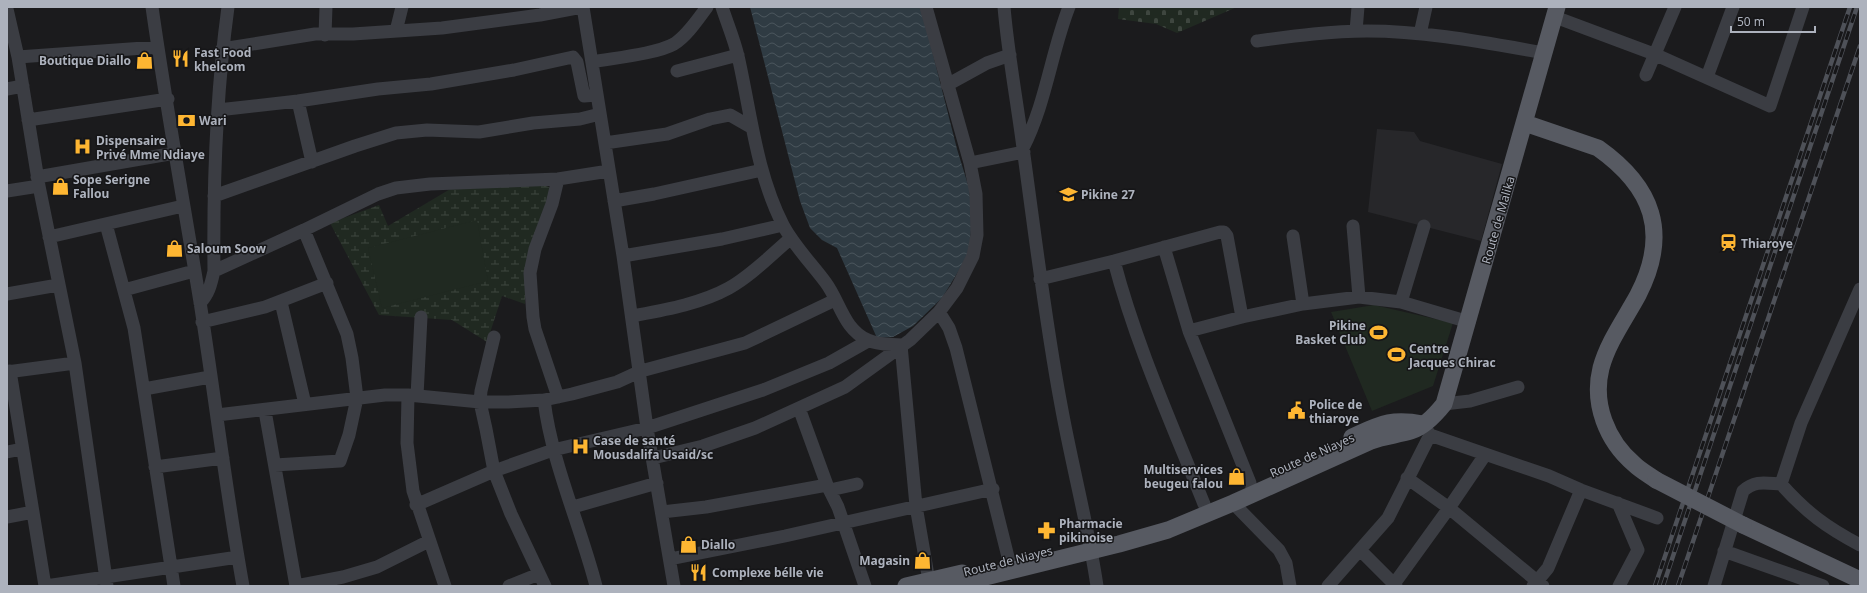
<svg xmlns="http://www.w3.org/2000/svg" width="1867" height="593" viewBox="0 0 1867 593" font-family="'Noto Sans',sans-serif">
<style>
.built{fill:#27272a}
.wetland{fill:url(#wetland-marsh)}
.cemetery{fill:url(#cemetery-stones)}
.garden{fill:#202921}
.water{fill:url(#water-waves)}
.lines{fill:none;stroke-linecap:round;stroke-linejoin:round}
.minor{stroke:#3b3d43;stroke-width:13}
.major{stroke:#575a62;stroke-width:17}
.rail-casing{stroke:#4e5158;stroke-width:4.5}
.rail{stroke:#161618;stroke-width:3;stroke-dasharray:9;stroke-linecap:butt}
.major-bridge{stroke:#575a62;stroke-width:17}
.labels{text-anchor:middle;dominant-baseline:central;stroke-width:3;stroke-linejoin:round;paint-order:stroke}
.poi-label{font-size:12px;font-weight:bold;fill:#adb2bd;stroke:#161618;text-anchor:start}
.street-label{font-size:12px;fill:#adb2bd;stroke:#161618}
</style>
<defs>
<pattern id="wetland-marsh" width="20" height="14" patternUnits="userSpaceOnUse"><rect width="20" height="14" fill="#202921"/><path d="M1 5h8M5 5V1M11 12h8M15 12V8" fill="none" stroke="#3e463f"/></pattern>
<pattern id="cemetery-stones" width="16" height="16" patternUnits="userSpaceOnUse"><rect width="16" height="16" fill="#202921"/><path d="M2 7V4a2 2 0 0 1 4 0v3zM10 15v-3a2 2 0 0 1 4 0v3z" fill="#3e463f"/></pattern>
<pattern id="water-waves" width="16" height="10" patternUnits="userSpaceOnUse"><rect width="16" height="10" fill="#2f3b43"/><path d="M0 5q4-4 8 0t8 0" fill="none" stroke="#4a555c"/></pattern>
</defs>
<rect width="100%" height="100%" fill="#1b1b1d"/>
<path class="built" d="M1377 129 1414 132 1420 141 1502 164 1481 241 1368 212Z"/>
<path class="wetland" d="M535 181 553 189 525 268V304L502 296 487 342 452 320 379 315 330 223 379 205 388 226 452 188Z"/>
<path class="cemetery" d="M1119 7H1237L1177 33 1156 24 1118 19Z"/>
<path class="garden" d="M477 220 488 281 382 308 368 248Z
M1374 305 1453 323 1433 386 1372 411 1331 312Z"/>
<path class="water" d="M750 7H921L957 149 969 188 972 218 969 254 942 298 913 326 893 337 877 338 837 248 822 240 810 228 800 201Z"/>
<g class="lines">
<path class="minor" d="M152 7C166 106 184 204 200 302 215 397 226 492 243 586
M583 7 623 256 647 428 674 586
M722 7C727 23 734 39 738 56 751 113 756 172 783 225 794 246 812 264 826 283 840 302 844 330 868 340 877 345 890 344 901 345L916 506 929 581
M1004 7C1008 54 1017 101 1023 148 1035 234 1045 320 1061 405 1072 466 1088 525 1097 586
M7 9 18 57 39 186 75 363 107 586
M1555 17 1654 54 1770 106 1803 7
M396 31 402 7
M1356 31 1358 7
M1420 34 1426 7
M325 35 326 7
M1257 41C1294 36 1330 31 1367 31 1427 31 1487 43 1545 53
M222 49 315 34H353L442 28 540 15 582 7
M18 57 158 47
M592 62C613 58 656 54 674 44 687 36 698 19 707 7
M677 71 738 55
M1646 75 1675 7
M1707 77 1733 7
M947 85 987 63 1010 55
M7 89 23 86
M298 101 312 162
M218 110 298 101 378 89 431 84 514 70 573 57 577 62 584 96 597 95
M28 120 168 99
M605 143 667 134 710 119 730 115 751 127
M1023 148C1046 103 1051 53 1069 7
M970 163 1024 152
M37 177 175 153
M558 179 552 204 535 249 530 273 533 317 535 329 558 397
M7 191 39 186
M214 196 355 146 396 133 427 130 479 132 533 123 580 119 600 114
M614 201 654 194 762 170
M106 224 134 328 174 586
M1353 226 1359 297
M1293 236 1303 304
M49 237 183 206
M1164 247 1189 331 1250 483
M623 256 722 239 783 225
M1114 261C1136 345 1172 424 1204 504
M214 271 304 230 378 194 396 188 430 184 558 179 609 171
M1040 279 1114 261 1220 232H1224L1227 236 1242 317
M1860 289 1801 423 1781 484C1807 513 1826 527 1860 545
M124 290 194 271
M7 294 58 285
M281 302 305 404
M1401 302 1424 226
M200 303C209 294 211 284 214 271 213 183 216 95 228 7
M939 312 949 328 956 348 1009 561
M632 316C664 310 700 304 729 288 752 275 771 255 791 238
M202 322 265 307 327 283
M1189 331 1242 317 1303 304 1359 297 1401 302 1469 322
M494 337 481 391 480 402 486 429 494 471 511 514 545 586
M10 371 45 586
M7 372 75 363
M144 389 210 377
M408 395 407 443 413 491 445 586
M417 396 421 317
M544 400C552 464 580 524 596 586
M1444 404 1470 401 1518 387
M799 408 827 485 838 507 865 586
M265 411 296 586
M217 415 385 395H408L480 402H508L544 400 572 394 617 382 641 371 745 343 835 300
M1423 424 1430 435 1549 476 1581 490 1657 518
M7 452 22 449
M653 458 703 446 755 428 845 387 910 340 939 312 957 288 973 256 977 235 976 194 970 163 926 7
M275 465 340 461 349 435 357 398 352 358 347 334 304 230
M155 467 223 458
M1407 478 1449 508 1543 586
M830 490 857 484
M1233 503 1279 550 1286 563 1290 586
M1618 503 1638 550 1619 586
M416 505 494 471 553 450 647 428 763 390 829 363 868 341
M573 507 657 483
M662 512 706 507 827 485
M7 517 33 512
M1360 550 1396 586
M1724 551 1823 586
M670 559 785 536 993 489
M1394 584 1449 508 1485 455
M46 586 238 557
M296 586 343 577 377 567 429 541
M509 586 539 574
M1328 586 1388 518 1430 435
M1533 586 1548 568 1581 490
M1714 586 1743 491C1755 480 1765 483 1781 484"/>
<path class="major" d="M1525 123 1598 148C1653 187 1670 233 1638 295 1625 319 1608 342 1601 368 1592 404 1607 441 1634 464 1640 470 1649 475 1656 480
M1352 437C1381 424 1391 418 1423 424
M1743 525 1860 580
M906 586 962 573
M949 586 1119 544 1168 530 1233 503 1371 441C1384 436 1398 435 1411 431 1424 427 1436 414 1444 404L1557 7"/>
<defs>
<path id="rail" d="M1655 586 1850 7
M1663 586 1857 7
M1678 586 1860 46"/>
</defs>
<use href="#rail" class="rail-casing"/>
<use href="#rail" class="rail"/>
<path class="major-bridge" d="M1656 480 1743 525"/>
</g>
<defs>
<symbol id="restaurant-bare" viewBox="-9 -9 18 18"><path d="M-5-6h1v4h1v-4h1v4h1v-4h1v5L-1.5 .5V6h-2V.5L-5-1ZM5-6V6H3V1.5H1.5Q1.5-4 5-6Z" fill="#feb632" stroke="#161618" stroke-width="2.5" paint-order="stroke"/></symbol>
<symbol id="shop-bare" viewBox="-9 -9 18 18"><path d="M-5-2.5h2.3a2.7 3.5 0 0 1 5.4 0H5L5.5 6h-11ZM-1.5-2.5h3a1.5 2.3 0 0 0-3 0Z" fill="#feb632" stroke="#161618" stroke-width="2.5" paint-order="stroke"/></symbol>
<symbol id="bank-bare" viewBox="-9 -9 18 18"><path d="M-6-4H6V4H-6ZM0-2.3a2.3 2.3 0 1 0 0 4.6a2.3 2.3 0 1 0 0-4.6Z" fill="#feb632" stroke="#161618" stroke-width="2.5" paint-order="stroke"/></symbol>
<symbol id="hospital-bare" viewBox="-9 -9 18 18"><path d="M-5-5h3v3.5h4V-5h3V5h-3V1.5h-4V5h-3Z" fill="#feb632" stroke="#161618" stroke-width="2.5" paint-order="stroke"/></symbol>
<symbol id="school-bare" viewBox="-9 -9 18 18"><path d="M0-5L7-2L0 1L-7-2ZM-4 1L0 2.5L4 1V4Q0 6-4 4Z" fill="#feb632" stroke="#161618" stroke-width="2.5" paint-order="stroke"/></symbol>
<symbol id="station-bare" viewBox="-9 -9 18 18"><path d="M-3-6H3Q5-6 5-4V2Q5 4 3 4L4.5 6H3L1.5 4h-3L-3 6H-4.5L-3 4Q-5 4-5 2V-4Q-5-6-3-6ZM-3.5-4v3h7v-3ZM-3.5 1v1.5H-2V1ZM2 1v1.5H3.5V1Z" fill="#feb632" stroke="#161618" stroke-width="2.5" paint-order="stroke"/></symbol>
<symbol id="stadium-bare" viewBox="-9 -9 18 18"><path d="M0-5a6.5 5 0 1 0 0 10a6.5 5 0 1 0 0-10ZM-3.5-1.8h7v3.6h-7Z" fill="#feb632" stroke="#161618" stroke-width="2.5" paint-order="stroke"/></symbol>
<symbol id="civic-bare" viewBox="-9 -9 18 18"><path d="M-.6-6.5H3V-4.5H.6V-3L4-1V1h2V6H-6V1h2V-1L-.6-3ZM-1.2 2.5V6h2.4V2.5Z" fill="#feb632" stroke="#161618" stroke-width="2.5" paint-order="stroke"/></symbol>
<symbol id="pharmacy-bare" viewBox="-9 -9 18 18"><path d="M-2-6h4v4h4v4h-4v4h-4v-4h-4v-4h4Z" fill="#feb632" stroke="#161618" stroke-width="2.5" paint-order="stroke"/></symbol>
</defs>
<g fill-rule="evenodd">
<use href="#restaurant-bare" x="168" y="46" width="25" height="25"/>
<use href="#shop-bare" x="132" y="48" width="25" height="25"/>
<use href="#bank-bare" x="174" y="108" width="25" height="25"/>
<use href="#hospital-bare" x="70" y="134" width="25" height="25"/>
<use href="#shop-bare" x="48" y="174" width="25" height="25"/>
<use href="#school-bare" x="1056" y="182" width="25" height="25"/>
<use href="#station-bare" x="1716" y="230" width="25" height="25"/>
<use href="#shop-bare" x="162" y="236" width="25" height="25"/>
<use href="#stadium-bare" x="1366" y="320" width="25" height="25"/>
<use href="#stadium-bare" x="1384" y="342" width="25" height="25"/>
<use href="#civic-bare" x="1284" y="398" width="25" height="25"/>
<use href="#hospital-bare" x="568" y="434" width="25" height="25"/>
<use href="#shop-bare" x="1224" y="464" width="25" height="25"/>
<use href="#pharmacy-bare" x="1034" y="518" width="25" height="25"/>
<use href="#shop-bare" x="676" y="532" width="25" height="25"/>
<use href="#shop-bare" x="910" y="548" width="25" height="25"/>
<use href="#restaurant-bare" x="686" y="560" width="25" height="25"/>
</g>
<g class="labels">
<g class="poi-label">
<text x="194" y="52">Fast Food<tspan x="194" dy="14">khelcom</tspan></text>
<text x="131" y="60" text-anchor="end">Boutique Diallo</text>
<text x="199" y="120">Wari</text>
<text x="96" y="140">Dispensaire<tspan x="96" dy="14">Privé Mme Ndiaye</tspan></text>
<text x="73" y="179">Sope Serigne<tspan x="73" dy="14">Fallou</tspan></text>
<text x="1081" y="194">Pikine 27</text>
<text x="1741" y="243">Thiaroye</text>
<text x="187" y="248">Saloum Soow</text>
<text x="1366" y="325" text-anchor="end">Pikine<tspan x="1366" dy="14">Basket Club</tspan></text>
<text x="1409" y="348">Centre<tspan x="1409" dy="14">Jacques Chirac</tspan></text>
<text x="1309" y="404">Police de<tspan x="1309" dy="14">thiaroye</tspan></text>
<text x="593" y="440">Case de santé<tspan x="593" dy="14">Mousdalifa Usaid/sc</tspan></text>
<text x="1223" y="469" text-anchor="end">Multiservices<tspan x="1223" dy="14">beugeu falou</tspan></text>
<text x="1059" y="523">Pharmacie<tspan x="1059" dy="14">pikinoise</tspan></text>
<text x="701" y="544">Diallo</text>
<text x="910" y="560" text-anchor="end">Magasin</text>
<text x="712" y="572">Complexe bélle vie</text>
</g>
<g class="street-label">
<text transform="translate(1498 220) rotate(-74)">Route de Malika</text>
<text transform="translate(1312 455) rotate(-24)">Route de Niayes</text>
<text transform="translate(1008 561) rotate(-14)">Route de Niayes</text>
</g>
</g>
<rect width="1867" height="593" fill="none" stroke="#adb2bd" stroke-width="16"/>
<path d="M1731 26v6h84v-6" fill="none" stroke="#adb2bd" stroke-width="2"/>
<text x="1737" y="26" font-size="12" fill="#adb2bd" stroke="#161618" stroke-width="3" paint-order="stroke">50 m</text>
</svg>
